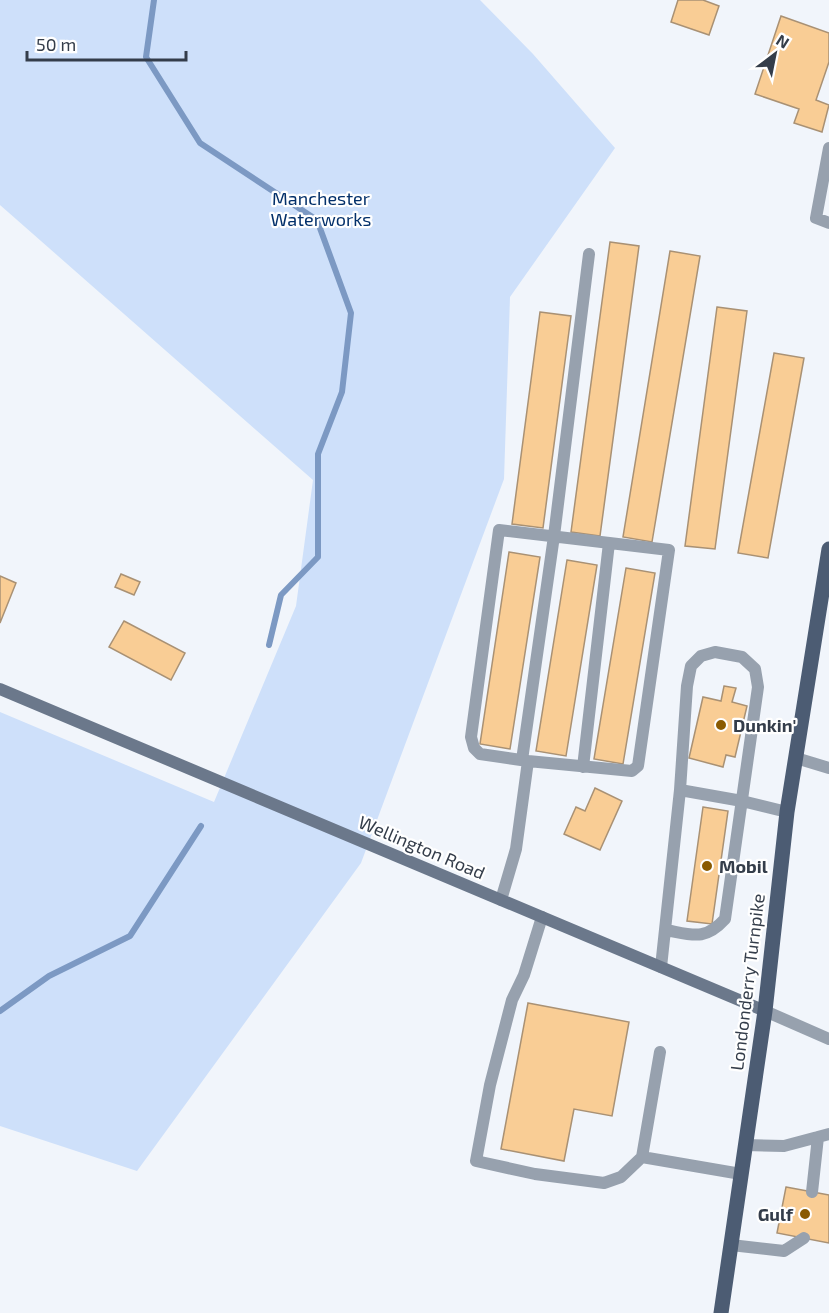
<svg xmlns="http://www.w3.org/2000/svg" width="829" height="1313" viewBox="0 0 829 1313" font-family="'Exo 2',sans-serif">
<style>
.green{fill:#cee0fa}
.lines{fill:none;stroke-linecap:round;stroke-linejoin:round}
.stream{stroke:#7c99c3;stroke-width:6}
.building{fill:#f9cd95;stroke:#a99174;stroke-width:1.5}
.service{stroke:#97a1ae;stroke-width:12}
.tertiary{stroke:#97a1ae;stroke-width:12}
.secondary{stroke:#6b788b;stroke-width:12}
.primary{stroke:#4c5c73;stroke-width:15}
.poi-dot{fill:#8a5a01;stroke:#fff;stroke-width:2}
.labels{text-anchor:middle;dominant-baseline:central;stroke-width:4.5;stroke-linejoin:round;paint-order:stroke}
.park-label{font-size:18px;fill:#03306a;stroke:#fff}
.poi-label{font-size:18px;font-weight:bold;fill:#343d4a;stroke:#fff;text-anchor:start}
.street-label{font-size:18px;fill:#343d4a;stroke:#fff}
</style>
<rect width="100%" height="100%" fill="#f1f5fb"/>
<path class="green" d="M0 0H480L533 54 615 148 510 297 504 479 361 863 137 1171 0 1126V712L214 802 296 606 313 480 0 205Z"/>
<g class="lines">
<path class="stream" d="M154 0 146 57 200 143 317 220 351 313 342 392 318 454V557L281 595 269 645
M0 1011 49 976 130 936 201 826"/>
</g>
<path class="building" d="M678 0H703L719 6 709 35 671 22Z
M781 16 829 33V62L816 100 829 105 822 132 794 123 799 109 755 94Z
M610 242 639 246 600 536 571 532Z
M670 251 700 256 652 542 623 537Z
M717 307 747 311 715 549 685 546Z
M540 312 571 316 543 528 512 524Z
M774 353 804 358 768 558 738 553Z
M509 552 540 557 510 749 480 744Z
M567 560 597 565 566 756 536 751Z
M626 568 655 573 623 764 594 759Z
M121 574 140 582 134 595 115 587Z
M0 576 16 583 0 623Z
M124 621 185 653 171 680 109 647Z
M724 686 736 688 732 702 747 706 735 757 726 755 723 767 689 758 703 697 721 701Z
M595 788 622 801 600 850 564 834 576 807 585 811Z
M703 807 728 811 712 924 687 921Z
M528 1003 629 1022 612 1116 574 1109 564 1161 501 1149Z
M786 1187 829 1195V1243L777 1233Z"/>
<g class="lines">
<path class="service" d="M829 148 816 218 829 223
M796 758 829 768
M522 760 554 536 589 254
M583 767 609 543
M680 790 742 801 787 812
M501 900 516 849 528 761 480 754 474 748 471 737 499 530 669 550 638 766 632 771 528 761
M542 917 524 975 512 1000 490 1085 476 1161 535 1174 604 1183 621 1177 642 1157
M661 967 680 790 687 686 691 666 701 656 715 652 742 657 755 669 758 687 725 919C705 941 693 935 666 930
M660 1052 642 1157 741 1174
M745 1145 784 1146 829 1134
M812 1192 818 1137
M731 1245 784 1251 804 1238"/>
<path class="tertiary" d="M765 1011 829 1039"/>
<path class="secondary" d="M0 689 765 1011"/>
<path class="primary" d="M721 1313 765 1011 787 812 829 549"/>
</g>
<g class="poi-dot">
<circle cx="721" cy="725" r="6"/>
<circle cx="707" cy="866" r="6"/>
<circle cx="805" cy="1214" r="6"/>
</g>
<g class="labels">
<g class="park-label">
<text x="321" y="198">Manchester<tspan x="321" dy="21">Waterworks</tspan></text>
</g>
<g class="poi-label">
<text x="733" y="725">Dunkin'</text>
<text x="719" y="866">Mobil</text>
<text x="793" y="1214" text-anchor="end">Gulf</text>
</g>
<g class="street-label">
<text transform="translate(422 847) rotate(23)">Wellington Road</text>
<text transform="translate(747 982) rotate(-83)">Londonderry Turnpike</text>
</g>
</g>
<g transform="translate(775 54) rotate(32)" stroke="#ffffff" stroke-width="4.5" paint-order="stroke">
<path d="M0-4.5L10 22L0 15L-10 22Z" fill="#343d4a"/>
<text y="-9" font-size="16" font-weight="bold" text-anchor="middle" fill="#343d4a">N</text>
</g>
<path d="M27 51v9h159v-9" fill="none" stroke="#343d4a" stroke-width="3"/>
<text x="36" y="51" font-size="18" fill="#343d4a" stroke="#ffffff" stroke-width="4.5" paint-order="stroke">50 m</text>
</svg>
